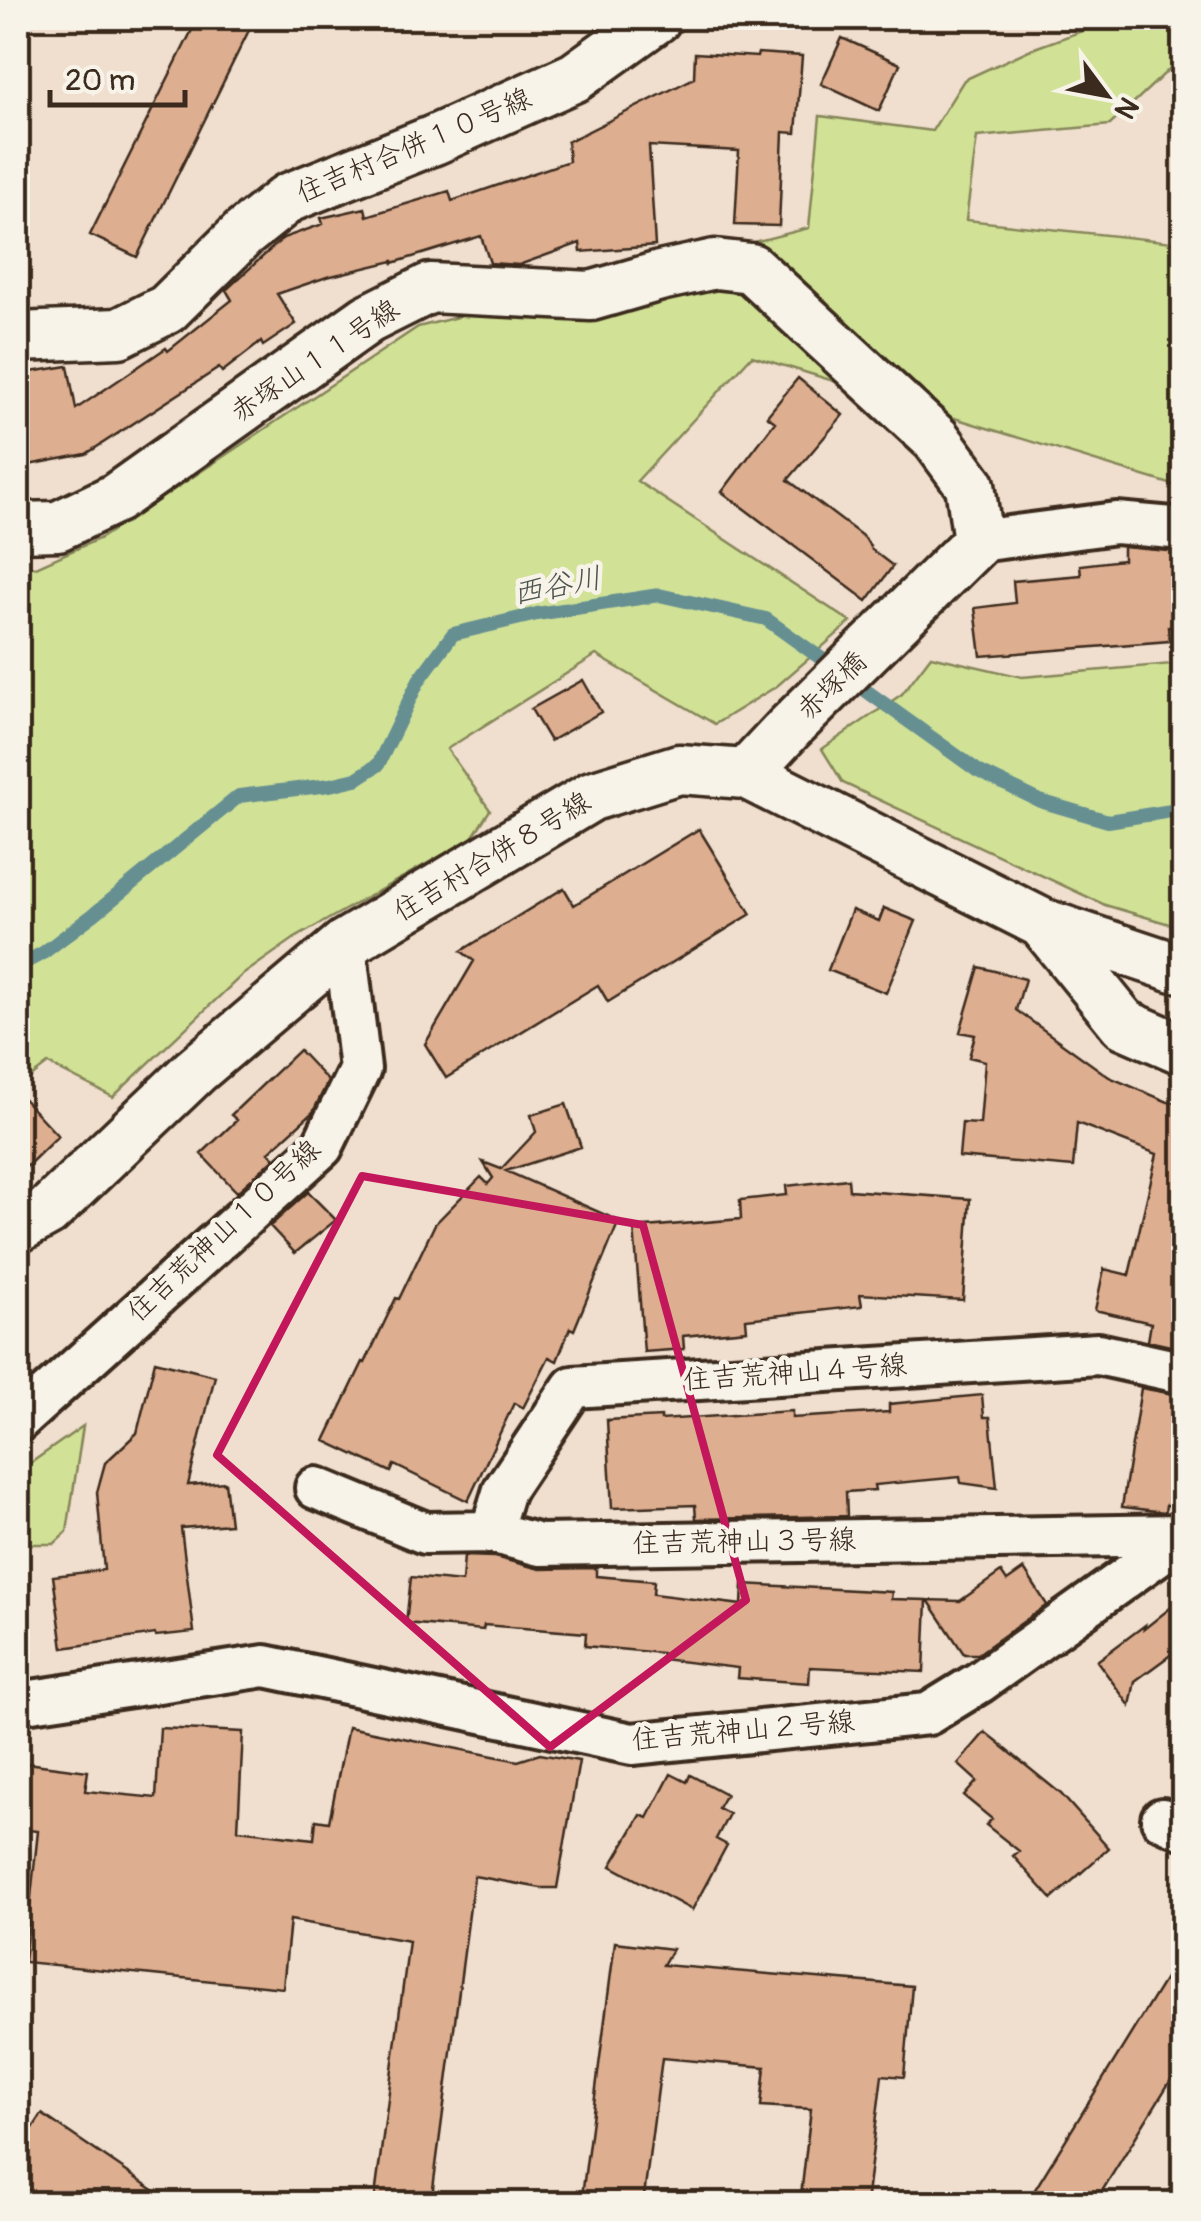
<svg xmlns="http://www.w3.org/2000/svg" width="1201" height="2221" viewBox="0 0 1201 2221" font-family="Pangolin,'Klee One',sans-serif">
<style>
.green{fill:#d1e296;stroke:#86865a;stroke-width:2.5}
.lines{fill:none;stroke-linecap:round;stroke-linejoin:round}
.stream{stroke:#668f92;stroke-width:14}
.building{fill:#deae90;stroke:#3b2a1e;stroke-width:2.5}
.minor-casing{stroke:#3b2a1e;stroke-width:48}
.tertiary-casing{stroke:#3b2a1e;stroke-width:55}
.minor{stroke:#f7f3e8;stroke-width:40}
.tertiary{stroke:#f7f3e8;stroke-width:48}
.marked{fill:none;stroke:#c2185b;stroke-width:8;stroke-linejoin:round}
.labels{text-anchor:middle;dominant-baseline:central;stroke-width:9;stroke-linejoin:round;paint-order:stroke}
.street-label{font-size:28px;fill:#3b2a1e;stroke:#f7f3e8}
.water-label{font-size:30px;font-style:italic;fill:#4d544e;stroke:#f7f3e8}
</style>
<rect width="100%" height="100%" fill="#f0dece"/>
<filter id="ink" filterUnits="userSpaceOnUse"><feTurbulence type="fractalNoise" baseFrequency=".01" numOctaves="2"/><feDisplacementMap in="SourceGraphic" scale="20" xChannelSelector="R" yChannelSelector="G"/><feConvolveMatrix kernelMatrix="1 2 1 2 8 2 1 2 1" color-interpolation-filters="sRGB"/></filter>
<g filter="url(#ink)">
<path class="green" d="M1118 18H1183V59L1179 60 1110 125 977 137 966 220 1183 243V488L752 356 637 481 851 622 777 686 715 724 596 655 447 749 490 810 472 838 295 938 241 976 113 1097 48 1064 18 1087V565L36 567 101 538 418 327 809 228 820 116 932 131 964 80 1029 50Z
M931 656 1022 677 1183 663V928L1105 905 843 783 822 749 902 694Z
M83 1426 67 1532 54 1544H18V1472Z"/>
<g class="lines">
<path class="stream" d="M18 966 43 953 93 915 239 796 330 785 356 779 378 765 419 680 453 634 537 614 659 595 766 619 978 771 1040 801 1108 821 1184 809"/>
</g>
<path class="building" d="M198 18H255L137 257 90 235Z
M842 38 900 64 879 111 821 84Z
M695 53 757 57 758 53 802 56 796 133 783 132 779 226 735 225 739 151 649 146 655 246 581 252 580 243 519 265 490 263 481 236 393 263V261L327 277 277 294 296 324 263 346 261 342 222 372 219 368 86 454 18 467V374L68 366 76 409 166 348 168 351 232 300 226 290 283 238 323 224 321 218 365 208 367 216 449 191 452 201 569 161 567 142 694 78Z
M798 378 843 415 788 480 865 538 872 550 893 566 867 601 722 492 775 422 767 416Z
M1123 547 1180 552 1179 628 1168 627 1169 641 981 656 975 608 1015 603 1013 581 1081 575 1080 565 1123 560Z
M583 680 601 712 550 741 531 709Z
M699 829 751 914 608 1002 598 985 446 1078 425 1044 474 961 461 951 564 888 574 905Z
M884 908 916 921 886 993 828 970 852 910 879 921Z
M979 967 1025 979 1016 1010 1109 1077 1168 1102 1184 1103V1349L1148 1341 1151 1323 1095 1310 1104 1269 1129 1275 1157 1154 1077 1123 1073 1167 959 1157 962 1123 980 1124 985 1061 969 1057 975 1035 960 1032Z
M299 1050 328 1081 313 1112 269 1152 275 1158 237 1192 201 1154 237 1120 231 1115Z
M18 1093 58 1136 18 1175Z
M566 1104 581 1147 506 1171 619 1221 574 1330 570 1328 557 1361 549 1357 523 1408 514 1403 468 1501 394 1465 391 1472 325 1441 363 1362 365 1363 396 1298 399 1299 435 1224 481 1177 488 1184 493 1178 483 1162 501 1169 536 1132 531 1115Z
M848 1179 849 1190 970 1199 963 1300 860 1294 862 1306 746 1319 747 1330 683 1336 684 1349 644 1352 634 1228 741 1219 740 1200 787 1195 786 1186Z
M308 1192 336 1220 295 1253 270 1226Z
M155 1361 215 1376 188 1485 225 1482 230 1524 181 1528 194 1632 156 1636 155 1634 63 1648 53 1576 104 1570 97 1492 105 1463 137 1433Z
M1141 1388 1184 1396V1466L1177 1506 1166 1505 1165 1512 1122 1507Z
M982 1395 984 1417H990L997 1488 961 1483 960 1477 874 1485 875 1490 846 1492 847 1516 696 1519 695 1505 612 1508 607 1420 661 1417V1420L792 1411V1418L889 1412V1404Z
M464 1556 494 1557 540 1569 596 1568V1576L654 1581 653 1594 742 1605 743 1584 892 1592 891 1599 927 1600 924 1672 810 1667 809 1683 737 1678 738 1668 661 1659 662 1653 585 1646 586 1633 484 1625 483 1630 406 1623 411 1577 462 1582Z
M1024 1569 1047 1605 978 1654H964L928 1600 960 1601 1001 1572 1007 1581Z
M1184 1597V1645L1135 1681 1130 1706 1097 1661 1145 1625 1144 1629Z
M348 1727 518 1761 540 1754 579 1761 557 1888H541L474 1876 431 2204H374L409 1941 290 1920 283 1988 24 1962 38 1831 18 1829V1762L88 1771 85 1791 156 1798 160 1728 243 1732 238 1830 314 1839 316 1820 329 1822Z
M985 1732 1061 1794 1109 1848 1052 1899 1013 1856 1019 1851 986 1825 992 1819 964 1796 977 1781 958 1764Z
M671 1774 687 1782 690 1775 726 1794 718 1808 729 1814 716 1839 727 1845 692 1910 611 1866 641 1815 648 1818Z
M615 1942 672 1949 663 1965 912 1986 904 2077 882 2075 866 2204H800L811 2109 761 2106 765 2067 662 2058 643 2204H581Z
M1184 1948V2059L1094 2204H1026Z
M42 2114 174 2204H48L18 2183V2151Z"/>
<g class="lines">
<defs>
<path id="minor" d="M978 541 1116 523 1184 529
M18 1421 322 1147 360 1069 345 944
M316 1488 425 1533 491 1532 540 1545 1184 1535
M491 1532 504 1490 573 1387 1098 1354 1184 1373
M18 1703 265 1666 632 1744 928 1714 980 1682 1184 1536
M1162 1819 1184 1829"/>
<path id="tertiary" d="M18 337 119 333 167 309 243 234 288 198 434 140 575 77 657 18
M18 527 58 526 116 498 368 319 430 288 591 296 660 276 715 264 751 268 936 439 970 485 978 541 789 728 746 774
M1042 923 1124 1024 1184 1050
M18 1228 47 1212 195 1071 345 944 592 796 679 769 746 774 1042 923 1174 967 1184 968"/>
</defs>
<use href="#minor" class="minor-casing"/>
<use href="#tertiary" class="tertiary-casing"/>
<use href="#minor" class="minor"/>
<use href="#tertiary" class="tertiary"/>
</g>
</g>
<path class="marked" d="M362 1176 643 1225 746 1600 550 1747 217 1455Z"/>
<g class="labels">
<g class="street-label">
<text transform="translate(414 146) rotate(-23)">住吉村合併１０号線</text>
<text transform="translate(315 361) rotate(-34)">赤塚山１１号線</text>
<text transform="translate(832 686) rotate(-44)">赤塚橋</text>
<text transform="translate(492 857) rotate(-31)">住吉村合併８号線</text>
<text transform="translate(224 1231) rotate(-43)">住吉荒神山１０号線</text>
<text transform="translate(795 1373) rotate(-4)">住吉荒神山４号線</text>
<text transform="translate(744 1542) rotate(-1)">住吉荒神山３号線</text>
<text transform="translate(743 1731) rotate(-5)">住吉荒神山２号線</text>
</g>
<g class="water-label">
<text transform="translate(557 586) rotate(-11)">西谷川</text>
</g>
</g>
<rect width="1201" height="2221" fill="none" stroke="#f7f3e8" stroke-width="60"/>
<rect x="30" y="30" width="1141" height="2161" fill="none" stroke="#3b2a1e" stroke-width="4" filter="url(#ink)"/>
<g transform="translate(1106 95) rotate(122)" stroke="#f7f3e8" stroke-width="8" paint-order="stroke">
<path d="M0-8L18 38L0 25L-18 38Z" fill="#3b2a1e"/>
<text y="-15" font-size="28" font-weight="bold" text-anchor="middle" fill="#3b2a1e">N</text>
</g>
<path d="M50 90v15h135v-15" fill="none" stroke="#3b2a1e" stroke-width="5"/>
<text x="65" y="90" font-size="30" fill="#3b2a1e" stroke="#f7f3e8" stroke-width="8" paint-order="stroke">20 m</text>
</svg>
